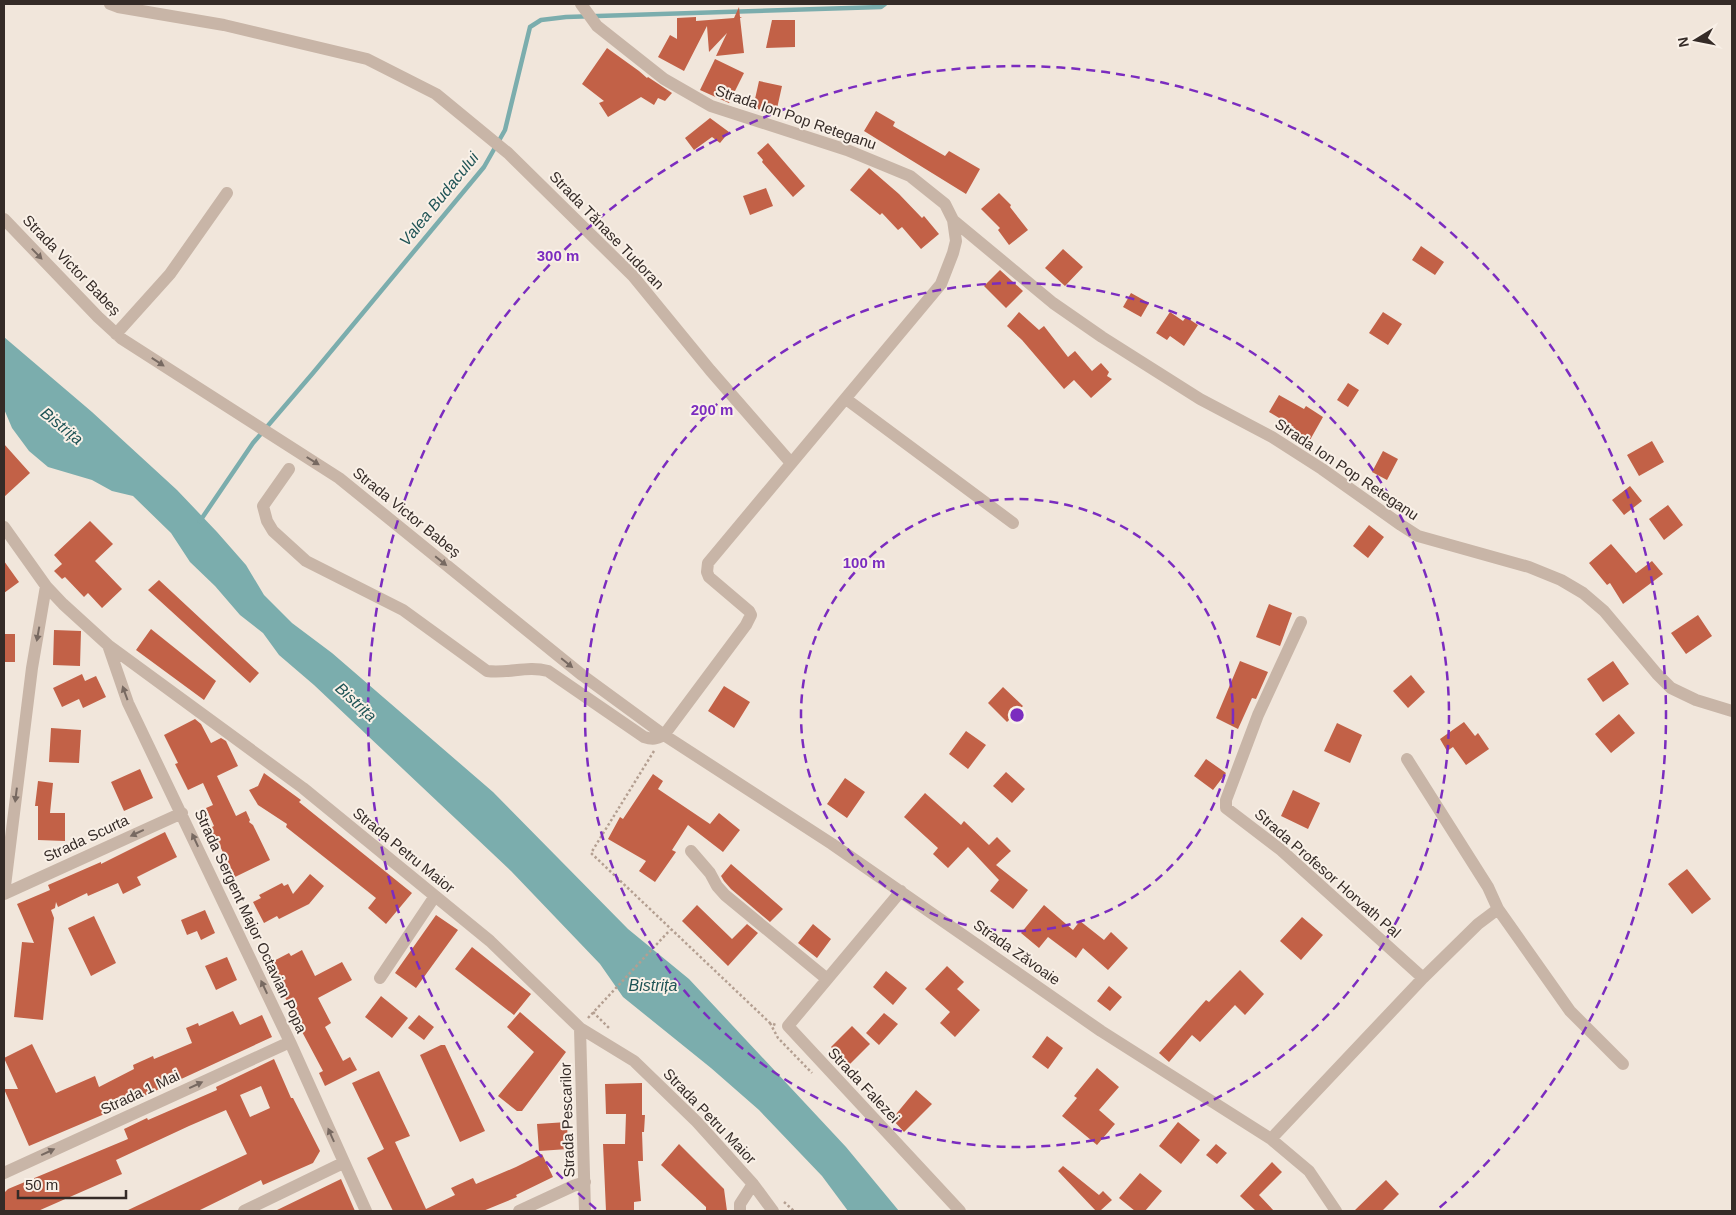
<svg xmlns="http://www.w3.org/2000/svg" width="1736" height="1215" viewBox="0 0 1736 1215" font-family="Helvetica,sans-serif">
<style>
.water{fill:#7badad}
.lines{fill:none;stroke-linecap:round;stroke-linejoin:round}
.stream{stroke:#7badad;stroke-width:4.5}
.building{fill:#c26147;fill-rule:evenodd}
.path{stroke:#b49f91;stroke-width:2.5;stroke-dasharray:2.5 2.5;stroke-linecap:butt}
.minor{stroke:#c8b5a7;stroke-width:12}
.oneway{fill:#776961}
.ring{fill:none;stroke:#7b2cbf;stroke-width:2.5;stroke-dasharray:9 6}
.labels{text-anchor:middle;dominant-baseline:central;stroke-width:4;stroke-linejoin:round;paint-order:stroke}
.street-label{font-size:15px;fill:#352b27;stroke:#f9f0e7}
.water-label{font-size:16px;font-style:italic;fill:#1e5355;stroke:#f9f0e7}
.centre{fill:#7b2cbf;stroke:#f9f0e7;stroke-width:2.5}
.ring-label{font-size:15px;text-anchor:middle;font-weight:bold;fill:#7b2cbf;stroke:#f9f0e7;stroke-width:4;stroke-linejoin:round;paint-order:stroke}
</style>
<rect width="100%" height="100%" fill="#f1e6db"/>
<path class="water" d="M4 337 92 412 177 490 217 532 246 565 264 595 292 623 332 653 493 792 628 929 689 979 846 1147 899 1211H848L822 1176 759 1110 711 1068 623 997 600 964 511 871 314 685 279 655 263 633 240 615 215 586 190 562 171 533 133 496 112 491 92 480 48 467 29 451 12 428 4 409Z"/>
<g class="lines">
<path class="stream" d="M200 521 253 443 313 373 484 167 505 130 530 27 541 20 566 17 881 7 885 4"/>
</g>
<path class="building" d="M739 7 740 17H742L740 18 744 53 716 56 727 33 709 52 707 26 684 71 658 57 670 35 677 39V18L696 17V21L734 18Z
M772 20H795V47L766 48Z
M607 48 639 71 647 78 648 77 672 93 665 101 658 98 654 105 641 97 608 117 599 103 604 101 582 84Z
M715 59 744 73 729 103 700 90Z
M759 81 782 86 776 113 753 108Z
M876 111 895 122 893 126 945 156 949 151 980 169 966 194 864 131Z
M710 118 729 132 720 143 712 137 694 150 685 138Z
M768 143 805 186 793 197 762 162 763 160 757 153Z
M869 168 899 194 922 218 924 216 939 234 921 249 902 227 898 230 882 213 880 215 850 190Z
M766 188 773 206 750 215 743 196Z
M999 193 1011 205 1010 207 1028 230 1009 245 998 230 1000 228 981 209Z
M1421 246 1444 262 1435 275 1412 260Z
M1063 249 1083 267 1065 286 1045 268Z
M1000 270 1023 291 1006 308 984 286Z
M1131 293 1149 303 1141 317 1123 307Z
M1019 312 1039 330 1044 326 1068 357 1075 351 1092 371 1101 363 1109 372 1107 376 1112 379 1091 398 1074 380 1064 389 1022 340 1007 326Z
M1170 312 1183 321 1186 317 1198 325 1184 346 1170 336 1167 340 1156 333Z
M1383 312 1402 324 1388 345 1369 333Z
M1348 383 1359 390 1348 407 1337 400Z
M1279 395 1304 409 1306 406 1323 417 1310 440 1292 429 1294 427 1269 412Z
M1652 441 1664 462 1639 476 1627 455Z
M4 444 30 473 4 497Z
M1383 451 1398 459 1387 480 1372 472Z
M1630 486 1642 501 1624 515 1612 500Z
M1668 505 1683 525 1664 540 1649 519Z
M90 521 113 544 95 561 122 589 102 608 88 593 84 597 65 577 62 579 54 571 62 564 54 555Z
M1369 525 1384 537 1368 558 1353 546Z
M1611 544 1636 573 1652 561 1663 574 1623 604 1610 583 1607 585 1589 563Z
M4 561 19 582 4 593Z
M159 580 259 673 250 683 148 590Z
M1269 604 1292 613 1280 646 1256 637Z
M1698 615 1712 636 1686 654 1671 633Z
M151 629 216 681 204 700 136 650Z
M54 630 81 631 80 666 53 665Z
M4 634H15V662H4Z
M1240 661 1268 672 1256 699 1252 698 1238 729 1216 718Z
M1613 661 1629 684 1603 702 1587 679Z
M82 674 85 681 96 676 106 697 83 708 79 699 62 707 53 688Z
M1411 675 1425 692 1408 708 1393 691Z
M724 686 750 702 734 728 708 711Z
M1003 687 1023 706 1007 722 988 703Z
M1619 714 1635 733 1611 753 1595 734Z
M195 719 201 724 211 743 221 738 226 741 238 766 217 776 236 816 246 811 250 820 249 822 253 825 270 860 235 877 218 842 212 845 204 831 214 826 206 808 213 805 203 783 188 790 175 764 178 763 164 735Z
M1464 722 1475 736 1478 733 1489 749 1466 765 1453 747 1447 751 1440 739Z
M1337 723 1362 735 1350 763 1324 751Z
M51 728 81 730 79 763 49 762Z
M966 731 986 745 968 769 949 754Z
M1206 759 1226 773 1213 790 1194 776Z
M140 769 153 798 124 811 111 782Z
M1006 772 1025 789 1012 803 993 786Z
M264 773 301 800 299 802 412 893 386 924 368 908 376 898 286 827 287 824 258 805 249 790 258 786Z
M653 774 663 781 658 789 710 824 719 813 740 830 723 852 688 825 672 850 676 852 655 882 639 871 646 861 608 839 620 817 623 819Z
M845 778 865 792 847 818 827 804Z
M38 781 53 783 50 813H65V841L38 840V806H35Z
M1293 790 1320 803 1308 829 1281 816Z
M925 793 961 825 964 821 989 845 997 837 1011 851 996 865 1028 890 1013 909 990 891 999 880 968 847 948 868 933 854 938 848 904 817Z
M165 832 177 857 137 877 141 885 123 894 118 883 88 896 87 893 58 907 56 902 55 908 51 910 54 918 43 1020 14 1017 22 942 34 943 17 904 50 890 48 885 101 862V864Z
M731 864 783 909 770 922 731 889 724 881 721 876Z
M1687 869 1711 899 1692 914 1668 884Z
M310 874 324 886 309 904 279 919 277 916 264 923 253 902 261 898 259 895 282 883 284 886 288 884 293 894Z
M697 905 732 939 747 924 758 933 728 966 682 921Z
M1044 905 1073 930 1080 921 1104 940 1111 932 1128 948 1108 970 1083 948 1076 958 1048 937 1039 948 1021 933Z
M205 910 215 933 201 940 197 931 187 935 181 920Z
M436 915 458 930 416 988 395 973Z
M94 916 116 963 91 976 68 928Z
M1302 917 1323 935 1301 960 1280 941Z
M813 924 831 939 817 958 798 943Z
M472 947 531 994 514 1015 455 969Z
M302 950 315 976 342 962 352 980 318 998 331 1023 325 1027 343 1061 350 1057 357 1070 325 1086 319 1073 323 1071 292 1013H293L268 964 289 953 291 956Z
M227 957 237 980 216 990 205 966Z
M947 966 964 982 957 989 980 1010 955 1037 940 1023 950 1012 925 989Z
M1240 970 1264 994 1245 1015 1235 1005 1200 1042 1192 1035 1169 1062 1159 1053 1206 1000 1209 1002Z
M886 971 907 988 893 1005 873 987Z
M1109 986 1122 997 1110 1011 1097 1001Z
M381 996 408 1018 392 1038 365 1017Z
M233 1011 240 1025 262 1015 272 1037 114 1110 29 1146 4 1089H18L4 1058 32 1044 56 1093 95 1076 99 1087 134 1069 133 1065 153 1056 154 1059 192 1043 186 1028 198 1023 199 1026Z
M520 1012 566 1052 522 1111H517L498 1096 534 1052 507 1027Z
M884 1013 898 1024 879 1045 866 1033Z
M419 1015 434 1027 424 1040 408 1028Z
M852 1026 870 1044 849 1065 831 1047Z
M1047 1036 1063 1048 1048 1069 1032 1057Z
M441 1045H445L485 1131 460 1142 420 1055Z
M274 1059 291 1098H293L320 1151 313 1163 263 1185 261 1180 198 1211H126L247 1154 226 1110 189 1126 116 1160 122 1174 38 1211H4V1193L8 1189 128 1139 124 1129 147 1118 148 1120 217 1090 216 1087ZM261 1086 270 1108 250 1117 240 1095Z
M1097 1068 1119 1087 1099 1110 1115 1124 1097 1145 1062 1116 1077 1098 1074 1096Z
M379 1071 410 1136 395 1142 426 1209 455 1195 451 1188 473 1178 476 1184 516 1167 542 1154 553 1177 516 1195 517 1197 483 1211H393L367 1158 384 1149 352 1083Z
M642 1083V1115H645L644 1132H642L643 1161H638L641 1201 634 1202V1211H606L603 1144H625L626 1114H606L605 1084Z
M916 1090 932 1104 904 1132 892 1119Z
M567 1122 568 1149 539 1151 537 1124Z
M1178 1122 1200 1140 1181 1164 1159 1146Z
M679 1144 724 1189 727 1211H706V1207L661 1165Z
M1216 1144 1227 1153 1217 1164 1206 1155Z
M1272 1162 1282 1172 1259 1195 1274 1211H1256L1240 1196Z
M1063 1166 1099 1195 1103 1191 1112 1200 1100 1211H1096L1058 1171Z
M1140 1173 1162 1191 1145 1211H1135L1119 1198Z
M341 1179 355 1211H275Z
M1386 1180 1399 1194 1382 1211H1354Z"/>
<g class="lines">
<path class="path" d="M654 751 591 853 770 1023 776 1025
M593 1012 610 1029
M588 1018 670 930
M770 1023 778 1038 812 1073
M784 1202 794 1211"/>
<path class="minor" d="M110 4 118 7 224 25 367 59 436 94 508 153 633 276 710 370 791 463
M4 219 98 317 122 339 339 478 582 675 664 735 832 844 1101 1031 1271 1139 1309 1171 1336 1211
M953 220 1053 303 1102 337 1200 399 1272 437 1322 469 1401 525 1418 536 1529 567 1561 580 1583 593 1604 611 1657 674 1671 688 1696 700 1732 711
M116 334 170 274 227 193
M846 399 1013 523
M289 469 263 506 267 521 273 531 306 561 403 610 487 671C509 674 527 665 548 671L644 737C653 740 656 739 664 735L746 625 751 615 749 611 709 577 707 572 708 563 941 284 953 253 956 241 953 220 945 204 910 176 847 150 711 106 664 79 597 26 581 4
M4 527 46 586 63 604 108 645 303 788 490 941 580 1028 634 1061 697 1122 753 1184 773 1211
M1301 622 1258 715 1226 800V808L1281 850 1423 978
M108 645 128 703 290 1042 366 1211
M1407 759 1488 887 1498 909
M691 851 710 873 717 886 725 895 827 979
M901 891 788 1026 960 1211
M4 894 32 668 46 586
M4 894 182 813
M380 978 435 896
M580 1028 585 1211
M1271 1139 1423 978 1478 924 1498 909 1570 1011 1623 1064
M4 1173 290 1042
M244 1211 343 1163
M519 1211 573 1186 585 1182
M740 1211V1204L753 1184"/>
</g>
<defs><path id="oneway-solid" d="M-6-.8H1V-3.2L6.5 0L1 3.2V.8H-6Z" transform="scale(1.25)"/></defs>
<g class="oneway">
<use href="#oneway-solid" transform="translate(37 254) rotate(46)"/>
<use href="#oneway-solid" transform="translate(158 362) rotate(33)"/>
<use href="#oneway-solid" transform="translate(313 461) rotate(32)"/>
<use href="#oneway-solid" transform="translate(441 561) rotate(39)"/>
<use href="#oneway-solid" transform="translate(38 634) rotate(100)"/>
<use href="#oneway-solid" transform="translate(567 663) rotate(39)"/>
<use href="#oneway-solid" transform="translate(125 693) rotate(-110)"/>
<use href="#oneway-solid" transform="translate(16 795) rotate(97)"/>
<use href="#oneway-solid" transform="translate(137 833) rotate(155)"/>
<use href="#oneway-solid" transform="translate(195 840) rotate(-115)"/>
<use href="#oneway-solid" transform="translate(264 987) rotate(-115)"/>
<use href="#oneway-solid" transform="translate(196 1085) rotate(-25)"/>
<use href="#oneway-solid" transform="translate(331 1135) rotate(-114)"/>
<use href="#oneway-solid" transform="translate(48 1152) rotate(-25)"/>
</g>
<g class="ring">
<circle cx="1017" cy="715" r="216"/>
<circle cx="1017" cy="715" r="432"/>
<path d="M596 1209A649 649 0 1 1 1438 1209"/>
</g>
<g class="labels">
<g class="street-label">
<text transform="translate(796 117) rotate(19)">Strada Ion Pop Reteganu</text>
<text transform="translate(607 230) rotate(46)">Strada Tănase Tudoran</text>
<text transform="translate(72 265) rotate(46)">Strada Victor Babeș</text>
<text transform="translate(1347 469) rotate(34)">Strada Ion Pop Reteganu</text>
<text transform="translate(407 512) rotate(39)">Strada Victor Babeș</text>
<text transform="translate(86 838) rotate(-25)">Strada Scurta</text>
<text transform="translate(404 850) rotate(39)">Strada Petru Maior</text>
<text transform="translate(1328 873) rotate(41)">Strada Profesor Horvath Pal</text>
<text transform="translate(251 921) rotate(65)">Strada Sergent Major Octavian Popa</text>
<text transform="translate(1017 952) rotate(35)">Strada Zăvoaie</text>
<text transform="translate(864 1085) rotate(47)">Strada Falezei</text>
<text transform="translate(140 1092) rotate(-25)">Strada 1 Mai</text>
<text transform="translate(710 1116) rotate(46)">Strada Petru Maior</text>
<text transform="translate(567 1120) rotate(-92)">Strada Pescarilor</text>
</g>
<g class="water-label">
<text transform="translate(439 199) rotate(-51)">Valea Budacului</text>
<text transform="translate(62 426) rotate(39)">Bistrița</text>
<text transform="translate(356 702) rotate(42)">Bistrița</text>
<text x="653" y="985">Bistrița</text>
</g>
</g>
<circle cx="1017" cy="715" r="8" class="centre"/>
<g class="ring-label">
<text x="558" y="261">300 m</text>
<text x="712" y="415">200 m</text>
<text x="864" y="568">100 m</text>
</g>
<rect width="1736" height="1215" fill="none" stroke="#352b27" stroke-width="10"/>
<g transform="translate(1696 40) rotate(260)" stroke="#f9f0e7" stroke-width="4" paint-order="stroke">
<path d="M0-4L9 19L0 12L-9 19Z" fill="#352b27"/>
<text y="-8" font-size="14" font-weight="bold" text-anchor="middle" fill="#352b27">N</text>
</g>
<path d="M18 1190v8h108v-8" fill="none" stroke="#352b27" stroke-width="2.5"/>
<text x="25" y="1190" font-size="15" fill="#352b27" stroke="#f9f0e7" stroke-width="4" paint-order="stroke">50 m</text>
</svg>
